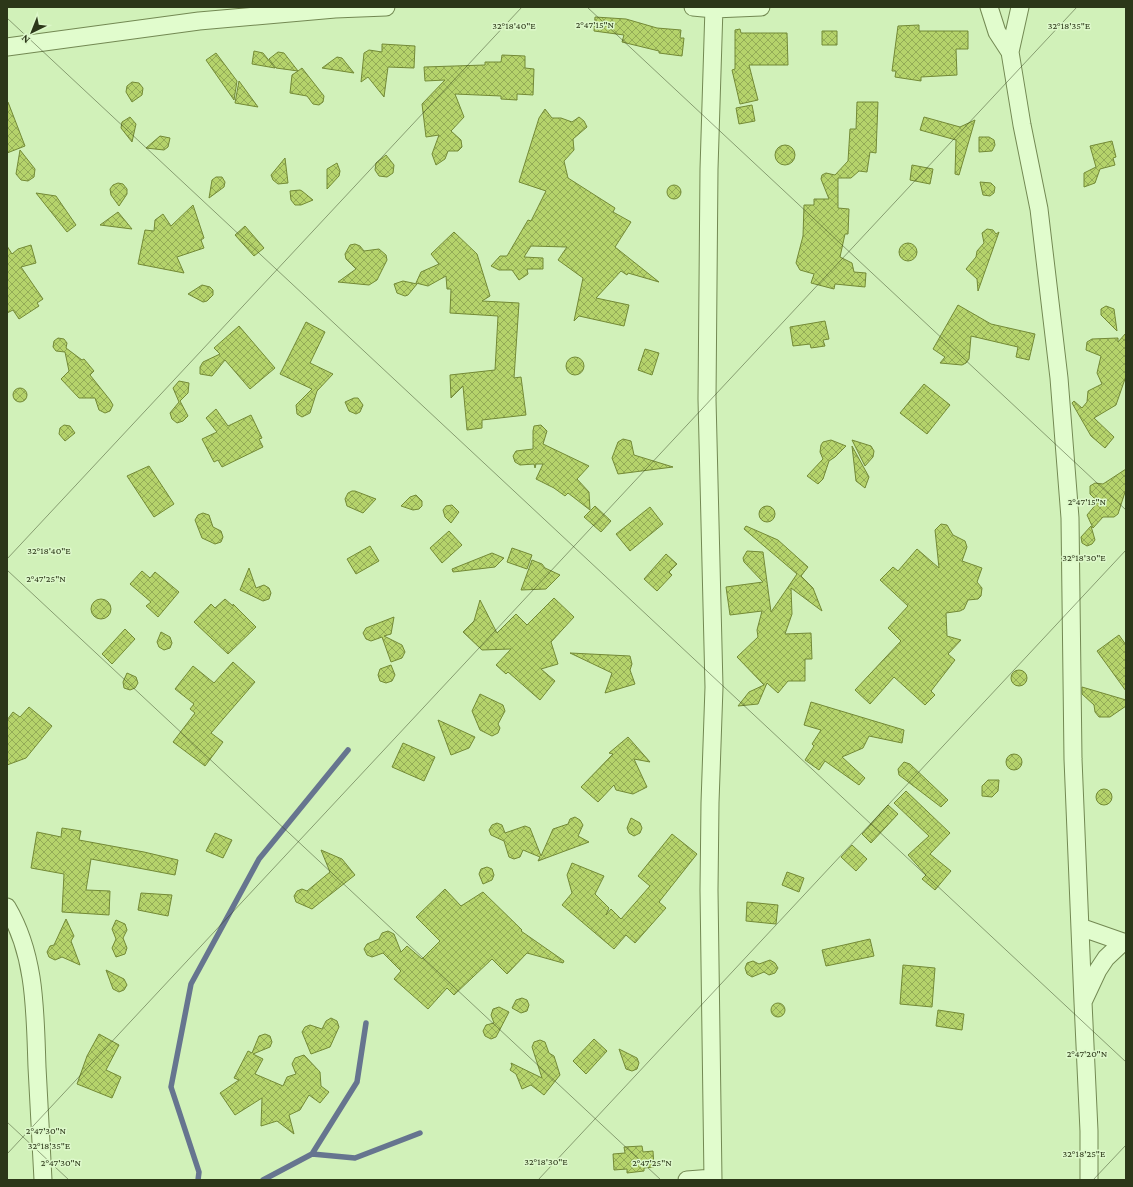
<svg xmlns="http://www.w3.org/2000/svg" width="1133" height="1187" viewBox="0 0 1133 1187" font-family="'Crimson Pro',serif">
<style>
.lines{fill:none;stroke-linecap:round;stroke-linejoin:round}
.stream{stroke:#66758f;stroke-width:5.5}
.building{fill:url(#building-cross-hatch);stroke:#738a36}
.street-casing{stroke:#738953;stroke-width:19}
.street{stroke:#e1fccd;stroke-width:17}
.ticks{fill:none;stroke:#2c3719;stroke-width:1;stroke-opacity:0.45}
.ticks-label{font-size:10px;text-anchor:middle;fill:#2c3719;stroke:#ddf8ca;stroke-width:3;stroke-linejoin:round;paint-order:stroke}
</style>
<defs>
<pattern id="building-cross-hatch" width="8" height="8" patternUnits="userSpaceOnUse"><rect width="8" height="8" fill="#b5d36b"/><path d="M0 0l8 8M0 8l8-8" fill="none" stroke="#93ac57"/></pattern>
</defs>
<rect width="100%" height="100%" fill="#d1f1b9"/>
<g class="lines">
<path class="stream" d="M312 1154 357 1082 366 1023
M198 1180 199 1172 171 1087 191 984 259 859 348 750
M263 1180 312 1154 355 1158 420 1133"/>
</g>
<path class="building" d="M595 17 626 19 657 28 681 30 680 38H684L682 56 659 53V51L622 42 624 35 594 31Z
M919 25V31H968V49H956L957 75 921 77V81L895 77 896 71H892L898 26Z
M740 29 741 33H787L788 65H749L758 100 740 104 732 70 735 69V30Z
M822 31H837V45H822Z
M382 44 415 46 414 68 388 67 384 97 368 77 361 82 364 53 369 50 382 52Z
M254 51 263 53 275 68 252 64Z
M278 52 284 53 298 71 302 68 324 96 323 102 319 105 313 104 307 96 290 93 292 75 298 71 276 68 269 59Z
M216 53 237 81 234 100 206 60Z
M502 55 525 56V68L534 69 533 95 517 94V100L501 99V96L455 94 464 117 451 131 461 140 462 147 458 151H448L445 159 436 165 432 154 439 135 426 137 422 104 445 80 425 81 424 67 485 65V62H501Z
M337 57 342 58 354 73 322 68Z
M239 81 258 107 235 103Z
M132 82 139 83 143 88 142 95 132 102 126 92 127 86Z
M8 102 25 146 7 153V103Z
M857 102H878L876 153 870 152 867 172 859 171 851 178H838V208L849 209 848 234H845L840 257 852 263 854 272 866 273 865 287 835 284 834 289 811 283 814 274 800 270 796 263 803 236 804 205H814V199H829L821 179 822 175 826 173 835 175 848 161 850 129H856Z
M752 105 755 121 739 124 736 108Z
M545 109 552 118H561L572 122 579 117 584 121 587 127 573 139 574 150 564 161 568 178 615 208 613 212 631 222 615 247 659 282 628 273 627 275 621 271 596 298 629 305 624 326 579 316 574 321 583 278 558 260 567 247 531 246 524 257 543 258V269H527L528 274 519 280 512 270H499L491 266 500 256H507L528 220 531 221 546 191 519 182 539 118Z
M130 117 136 124 132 142 121 128 122 122Z
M924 117 960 127 975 120 959 175 955 174 956 140 920 130Z
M160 136 170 138 168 147 164 150 146 148Z
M979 137H989L994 140 995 145 992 151 979 152Z
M1112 141 1116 157 1113 158 1115 165 1100 169 1095 183 1084 187V173L1096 167 1090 146Z
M775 155a10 10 0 1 1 20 0a10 10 0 1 1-20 0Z
M20 150 35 169 34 177 28 181 21 180 16 174Z
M386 155 394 165 393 173 387 177 379 176 375 170 376 163Z
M285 158 288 183 278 184 273 180 271 175Z
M337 163 340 171 339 176 327 189V169Z
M912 165 933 169 930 184 910 180Z
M216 177H222L225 182 224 187 209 198 212 180Z
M980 182 991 183 995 187 994 193 990 196 983 195Z
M118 183 123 184 127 189V194L119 206 111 195 110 189 113 185Z
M667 192a7 7 0 1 1 14 0a7 7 0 1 1-14 0Z
M300 190 302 191 313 200 301 205H295L291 200 290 191Z
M36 193 56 196 76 225 67 232Z
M193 205 204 238 201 240 204 248 177 257 184 273 138 264 145 230 154 231 155 220 163 214 171 226Z
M118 212 132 229 100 225Z
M245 226 264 248 254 256 235 235Z
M987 229 993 230 996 234 999 232 978 291 977 279 966 269 976 257 977 251 984 243 982 233Z
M454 232 477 254 490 296 482 301 519 303 514 378 521 377 526 415 482 420V428L467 430 463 386 451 398 450 375 495 370 498 316 450 313 451 289H447L446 276 428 286 416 283 421 272 439 264 431 254Z
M899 252a9 9 0 1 1 18 0a9 9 0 1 1-18 0Z
M355 244 360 246 364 251 379 249 386 255 387 260 377 280 369 285 338 282 356 269 346 259 345 254 350 245Z
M31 245 36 263 21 267 43 299 37 303 39 306 19 319 13 310 7 313V246L12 254 18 249Z
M403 281 417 284 408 295 405 296 397 293 394 284Z
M202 285 210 287 213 290V295L207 301 203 302 188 294Z
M958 305 991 324 1035 334 1029 360 1016 357 1018 347 971 336 969 359 966 363 962 365 940 363 945 357 933 349Z
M1106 306 1114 309 1117 331 1101 315V309Z
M825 321 829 339 823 340 825 346 811 348 810 344 793 346 790 327Z
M306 322 325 332 310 363 333 374 317 391 310 413 302 417 297 414 296 405 312 389 280 374Z
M239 326 275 368 250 389 225 360 212 376 200 374V367L203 362 220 354 214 348Z
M1126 333V376L1116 405 1094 418 1114 437 1105 448 1091 436 1072 403 1074 401 1082 408 1087 402 1088 391 1102 384 1097 373 1101 356 1086 350 1087 342 1092 339 1118 338V342Z
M58 338 64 339 67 343 66 348 82 360 84 359 94 371 90 375 110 400 113 405 110 411 105 413 99 410 95 398H79L61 379 69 371 65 352 56 351 53 347 54 341Z
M645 349 659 353 652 375 638 370Z
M566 366a9 9 0 1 1 18 0a9 9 0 1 1-18 0Z
M179 381 189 383 188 393 180 401 188 416 183 421 177 423 172 419 170 413 179 402 173 388Z
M924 384 950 405 927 434 900 413Z
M13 395a7 7 0 1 1 14 0a7 7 0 1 1-14 0Z
M354 398H358L363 405 360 412 356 414 349 411 345 402Z
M216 409 228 426 251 415 262 438 259 439 263 447 222 467 218 460 214 462 202 439 217 432 206 418Z
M64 425 70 426 75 433 65 441 59 434 60 428Z
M541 425 547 431 543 444 589 466 577 479 589 492 590 510 568 493 565 496 554 488 536 479 543 464H536L535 468 534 464 520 465 515 462 513 456 516 451 533 449V431L534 426Z
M623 439 631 441 634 455 673 467 618 474 612 458 618 442Z
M831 440 846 446 835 457 829 461 823 479 818 484 807 476 823 459 820 452 821 445 823 442Z
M852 440 871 446 874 451 873 457 865 466Z
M852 446 869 477 865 488 856 481Z
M149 466 174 504 154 517 127 476Z
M1126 469V489L1118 514 1114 517H1103L1093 528 1087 515 1098 502 1090 494V486L1095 483 1103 484Z
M352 491H355L376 499 363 513 347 506 345 499 348 493Z
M416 495 422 501V506L419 509 413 510 401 506 410 497Z
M452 505 459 512 451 523 445 517 443 510 446 506Z
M595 506 611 521 601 532 584 517Z
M759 514a8 8 0 1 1 16 0a8 8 0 1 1-16 0Z
M650 507 663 524 630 551 616 534Z
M203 513 209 515 213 527 221 531 223 537 221 542 215 544 202 538 195 520 198 515Z
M941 524 947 525 953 535 965 541 967 547 962 561 982 568 977 582 982 588 981 596 978 599 968 600 964 609 960 611 946 613 947 636 961 640 948 654 955 660 931 691 935 695 925 705 894 677 870 704 855 690 901 641 888 628 908 606 880 580 893 567 898 571 917 549 939 568 935 530Z
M746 526 778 540 808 567 801 576 813 588 822 611 791 588 792 614 785 634 811 633 812 659H805V681H788L778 693 767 683 758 704 738 706 749 692 764 685 737 657 758 637 757 630 762 611 730 615 726 587 763 582 744 562 743 558 747 551 763 552 771 612 797 574 744 529Z
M1091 526 1095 540 1092 544 1087 546 1082 543 1081 537Z
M449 531 462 545 442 563 430 548Z
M370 546 379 561 356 574 347 559Z
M512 548 532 555 527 569 507 562Z
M492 553 504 558 495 567 453 572 452 569Z
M666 554 677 564 669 572 672 575 657 591 644 579Z
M532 560 542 564 545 568 560 575 546 589 521 590Z
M249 568 256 588 264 585 269 588 271 593 269 599 263 601 240 590Z
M142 571 150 578 155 572 179 592 158 617 146 606 151 602 130 584Z
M554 598 574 617 551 642 558 664 541 669 555 681 540 700 508 672 506 674 496 665 511 649 482 650 463 632 474 621 480 600 497 633 516 614 527 625Z
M225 599 233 606V604L256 627 228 654 194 622 211 604 215 608Z
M91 609a10 10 0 1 1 20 0a10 10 0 1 1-20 0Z
M394 617 391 634 384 636 402 645 405 652 402 658 391 662 382 637 371 641 366 639 363 633 366 628Z
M125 629 135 639 112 664 102 654Z
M161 632 170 637 172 643 170 648 164 650 159 647 157 642Z
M1119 635 1126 645V691L1097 651Z
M570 653 630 656 632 664 630 670 635 684 605 693 612 673Z
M233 662 255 682 211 733 223 742 205 766 173 742 195 713 190 709 194 704 175 689 193 666 214 683Z
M391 665 395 675 392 681 386 683 380 681 378 675 380 669Z
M1011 678a8 8 0 1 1 16 0a8 8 0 1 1-16 0Z
M127 673 136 677 138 683 135 688 130 690 124 688 123 682Z
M1082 687 1126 700V706L1110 717H1099L1095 712 1094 705 1082 694Z
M480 694 503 705 505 711 498 724 500 728 498 733 492 736 480 730 472 711Z
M811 702 904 730 902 743 869 736 863 748 842 757 865 778 859 785 825 761 819 770 805 760 814 746 812 744 821 730 804 725Z
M29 707 52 726 26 758 7 765V720L13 712 20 717Z
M438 720 475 737 469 748 451 755Z
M628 737 650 762 634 759 647 787 633 794 616 790 614 785 598 802 581 787 613 754 609 753Z
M403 743 435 757 424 781 392 767Z
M1006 762a8 8 0 1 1 16 0a8 8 0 1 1-16 0Z
M904 762 910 764 948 800 941 807 899 775 898 769Z
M988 780H999L998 791 992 797 982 796V786Z
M1096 797a8 8 0 1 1 16 0a8 8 0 1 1-16 0Z
M906 791 950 833 930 854 951 871 935 890 922 879 926 875 908 855 929 836 894 803Z
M888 805 898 814 871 843 862 834Z
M575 817 580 820 583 825 578 836 589 842 538 861 540 857 523 850 520 857 514 859 509 857 504 841 491 835 489 830 492 825 497 823 502 825 505 833 525 826 530 828 541 856 553 829 568 824 570 819Z
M631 818 640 823 642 828 640 833 634 836 629 833 627 828Z
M62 828 81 831 79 840 144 852 178 860 175 875 91 859 86 890 110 891 109 915 62 912 64 874 31 868 37 832 61 837Z
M215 833 232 840 223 858 206 851Z
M672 834 697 854 659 902 666 908 635 943 626 935 614 949 562 905 572 893 567 875 572 863 604 876 595 894 609 908 606 915 611 909 621 919 650 886 638 876Z
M852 845 867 859 856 871 841 857Z
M321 850 342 859 355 875 312 909 296 902 294 896 297 891 302 889 307 891 330 872Z
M487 867 492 869 494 875 492 880 483 884 479 874 481 869Z
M787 872 804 878 799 892 782 885Z
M445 889 461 906 483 892 522 930 521 931 564 961 563 963 527 953 507 974 492 959 454 995 447 988 428 1009 394 979 401 971 383 953 372 957 367 955 364 949 367 944 379 939 382 933 388 931 394 934 401 952 407 946 422 959 440 941 416 917Z
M141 893 172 895 168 916 138 910Z
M747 902 778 905 776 924 746 921Z
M66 919 74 936 71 941 80 965 62 957 55 960 49 957 47 952 50 946 54 945Z
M116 920 125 924 127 930 123 938 127 948 125 954 116 957 112 948 116 939 112 929Z
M870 939 874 956 826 966 822 950Z
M770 960 775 963 778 968 775 973 769 975 764 972 752 977 747 974 745 968 747 963 753 961 759 964Z
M903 965 935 968 932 1007 900 1004Z
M106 970 124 979 127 985 124 990 119 992 113 989Z
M522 998 527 1000 529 1005 527 1011 521 1013 512 1008 516 1000Z
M771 1010a7 7 0 1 1 14 0a7 7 0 1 1-14 0Z
M499 1007 509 1012 496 1037 491 1039 485 1036 483 1031 486 1025 494 1023 491 1015 493 1009Z
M938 1010 964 1014 962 1030 936 1026Z
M331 1018 337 1021 339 1027 330 1047 311 1054 302 1032 305 1027 310 1025 322 1029 326 1021Z
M99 1034 119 1045 106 1070 121 1077 112 1098 77 1084 87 1056Z
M265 1034 270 1036 272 1042 270 1047 253 1054 263 1059 255 1074 283 1086 287 1077 296 1074 292 1064 295 1058 304 1055 320 1072 321 1086 329 1092 320 1103 309 1095 300 1110 289 1115 294 1134 277 1121 261 1126 262 1098 235 1115 220 1093 239 1080 234 1078 248 1051 252 1053 259 1036Z
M594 1039 607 1051 586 1074 573 1061Z
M540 1040 545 1042 549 1053 554 1056 560 1075 544 1095 531 1085 522 1089 516 1074 510 1070 512 1066 511 1063 542 1078 532 1047 534 1042Z
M619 1049 637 1058 639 1063 637 1069 632 1071 626 1069Z
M642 1146 643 1152 653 1151 654 1167 644 1168V1171L627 1173V1169L614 1170 613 1154 625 1153 624 1147Z"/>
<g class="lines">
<defs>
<path id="street" d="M693 7 714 9 761 7
M989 7 997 32 1010 52 1022 125 1039 209 1059 378 1070 518 1073 759 1083 1002
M7 47 199 21 335 9 386 7
M1010 52 1020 7
M7 907C36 956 35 1012 37 1067 39 1105 41 1142 43 1180
M1080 927 1123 942
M687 1180 713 1178
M713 1180 709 890 710 803 714 687 707 399 709 169 714 7
M1089 1180V1131L1083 1002 1098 970 1106 958 1123 942H1126"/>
</defs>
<use href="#street" class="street-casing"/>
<use href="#street" class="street"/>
</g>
<path class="ticks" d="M587 7 1126 510M7 18 1126 1062M7 559 522 7M7 570 661 1180M7 1122 69 1180M7 1154 1077 7M538 1180 1126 550M1093 1180 1126 1145"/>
<g class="ticks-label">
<text x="595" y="28">2°47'15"N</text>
<text x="514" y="29">32°18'40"E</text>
<text x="1069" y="29">32°18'35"E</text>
<text x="1087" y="505">2°47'15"N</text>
<text x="49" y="554">32°18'40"E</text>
<text x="1084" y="561">32°18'30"E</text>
<text x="46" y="582">2°47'25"N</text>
<text x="1087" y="1057">2°47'20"N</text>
<text x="46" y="1134">2°47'30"N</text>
<text x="49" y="1149">32°18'35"E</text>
<text x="1084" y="1157">32°18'25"E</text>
<text x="546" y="1165">32°18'30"E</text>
<text x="61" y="1166">2°47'30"N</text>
<text x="652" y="1166">2°47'25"N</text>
</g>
<rect width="1133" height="1187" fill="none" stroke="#2c3719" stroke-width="16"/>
<g transform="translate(32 32) rotate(223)" stroke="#ddf8ca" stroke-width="3" paint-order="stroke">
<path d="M0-3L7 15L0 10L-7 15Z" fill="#2c3719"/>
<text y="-6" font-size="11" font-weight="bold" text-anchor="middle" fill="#2c3719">N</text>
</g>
</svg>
